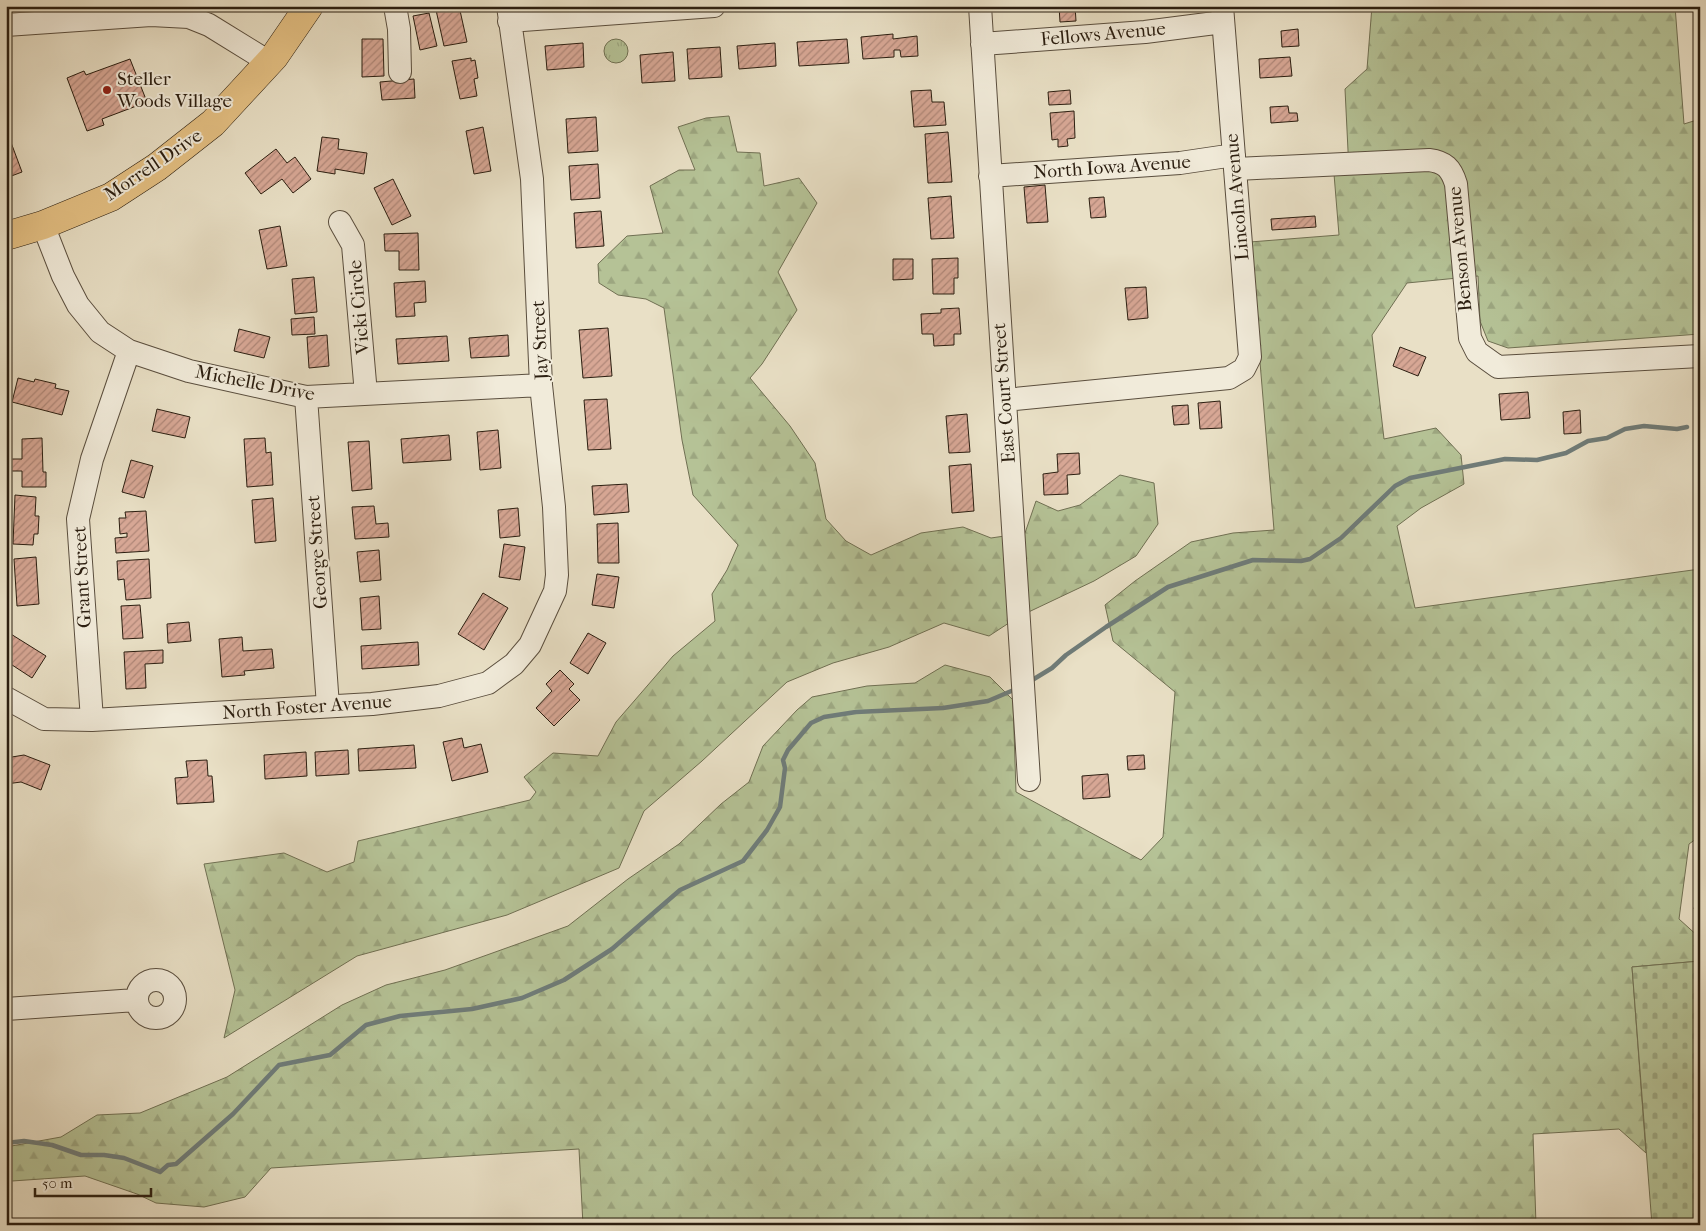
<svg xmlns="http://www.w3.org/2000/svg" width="1706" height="1231" viewBox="0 0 1706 1231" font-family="'IM FELL French Canon',serif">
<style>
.grass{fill:url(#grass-tufts);stroke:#707053}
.forest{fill:url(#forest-firs);stroke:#707053}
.cemetery{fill:url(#cemetery-stones);stroke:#707053}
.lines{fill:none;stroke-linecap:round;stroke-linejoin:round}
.stream{stroke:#6f7c79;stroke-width:4.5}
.building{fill:url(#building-hatch);stroke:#2b1e10}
.minor-casing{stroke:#5a4e3e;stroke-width:24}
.major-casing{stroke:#2b1e10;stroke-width:29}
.minor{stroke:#f1ebda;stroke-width:22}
.major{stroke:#e4c083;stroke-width:28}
.poi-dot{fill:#8f2418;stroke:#f1ebda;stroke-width:2}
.labels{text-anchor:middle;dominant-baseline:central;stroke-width:4;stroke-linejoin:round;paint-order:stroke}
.street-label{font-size:19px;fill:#2b1e10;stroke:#f1ebda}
.poi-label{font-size:19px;fill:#2b1e10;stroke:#f1ebda;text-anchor:start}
</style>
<defs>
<pattern id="grass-tufts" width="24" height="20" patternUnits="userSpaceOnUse" patternTransform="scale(1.25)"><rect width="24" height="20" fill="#b5c296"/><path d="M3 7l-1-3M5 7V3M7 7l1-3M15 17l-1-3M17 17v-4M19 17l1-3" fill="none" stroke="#9ca680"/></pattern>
<pattern id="forest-firs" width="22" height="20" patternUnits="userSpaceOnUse" patternTransform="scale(1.25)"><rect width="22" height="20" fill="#b5c296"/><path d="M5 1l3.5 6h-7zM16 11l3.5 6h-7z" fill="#9ca680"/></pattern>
<pattern id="cemetery-stones" width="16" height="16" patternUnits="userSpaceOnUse" patternTransform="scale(1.25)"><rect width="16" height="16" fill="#b5c296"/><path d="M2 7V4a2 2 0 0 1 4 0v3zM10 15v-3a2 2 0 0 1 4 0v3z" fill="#9ca680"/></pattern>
<pattern id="building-hatch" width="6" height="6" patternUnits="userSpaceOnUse" patternTransform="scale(1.25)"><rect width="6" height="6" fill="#d7a795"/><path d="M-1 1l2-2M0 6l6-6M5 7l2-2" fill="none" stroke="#af8778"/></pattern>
</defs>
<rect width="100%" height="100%" fill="#e9e0c6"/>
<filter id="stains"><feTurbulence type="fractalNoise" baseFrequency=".004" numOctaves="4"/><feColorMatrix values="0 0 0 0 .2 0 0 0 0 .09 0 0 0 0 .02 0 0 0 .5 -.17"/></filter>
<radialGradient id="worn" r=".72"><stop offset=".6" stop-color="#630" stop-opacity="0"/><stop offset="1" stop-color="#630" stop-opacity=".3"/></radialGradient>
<path class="grass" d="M604 51a12 12 0 1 1 24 0a12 12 0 1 1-24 0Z"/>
<path class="forest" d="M1372 6H1675L1684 124 1700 119V334L1508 348 1488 341 1480 321 1478 276 1407 283 1372 335 1384 439 1436 428 1461 455 1464 484 1421 508 1397 526 1415 608 1700 569V836L1689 844 1679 919 1700 938V961L1632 967 1646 1153 1619 1129 1533 1134 1536 1225H583L579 1149 271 1168 245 1197 204 1207 156 1203 137 1194 85 1176 12 1181 6 1186V1147L61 1137 97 1115 140 1113 227 1077 342 1005 386 985 445 970 568 926 628 879 679 844 721 804 749 782 763 746 797 710 812 697 867 686 915 683 945 665 990 677 1013 700 1016 792 1141 860 1163 837 1175 692 1113 641 1105 605 1135 581 1191 542 1233 533 1274 530 1250 242 1339 235 1334 174 1349 171 1345 89 1367 69Z
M729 116 737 152 760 153 764 186 799 178 817 203 778 272 797 310 762 364 750 378 790 426 815 463 826 519 846 541 871 555 921 533 963 527 991 538 1025 533 1036 501 1058 511 1080 505 1120 475 1154 483 1158 524 1136 556 1094 581 1018 617 989 636 944 623 889 647 833 663 787 682 702 761 644 811 619 868 507 915 357 956 224 1038 235 990 204 864 284 853 327 872 354 862 358 841 530 800 536 792 524 777 553 753 598 756 616 722 673 656 715 621 712 594 727 570 738 545 693 495 682 440 664 308 646 299 618 295 599 283 598 264 627 236 663 233 650 186 679 170H695L678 127 706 118Z"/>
<path class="cemetery" d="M1700 961V1225H1652L1632 967Z"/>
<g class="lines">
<path class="stream" d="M1029 682 1052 668 1066 655 1106 627 1168 587 1253 560 1301 561 1310 559 1341 538 1395 486 1410 478 1505 459 1537 460 1566 453 1588 441 1607 438 1625 429 1644 426 1677 429 1687 427
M6 1143 24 1141 52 1145 81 1155H104L124 1158 160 1172 168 1165 176 1164 233 1114 279 1065 330 1055 366 1025 400 1016 472 1009 522 998 564 980 612 949 680 890 743 861 767 830 780 807 785 768 783 760 788 750 811 723 824 717 856 712 943 708 988 701 1016 689"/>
</g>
<path class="building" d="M459 6 467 42 444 46 436 10Z
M1059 6H1075L1076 21 1060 22Z
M429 13 437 46 420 50 413 16Z
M1298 29 1299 46 1282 47 1281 31Z
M893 34V39L917 36 918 56 901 57 900 50H894V57L863 59 861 37Z
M362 39H383L384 76 362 77Z
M847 39 849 63 799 66 797 42Z
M583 43 584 67 547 70 545 46Z
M775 43 776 66 739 69 737 46Z
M720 47 722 77 689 79 687 49Z
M673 52 675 81 642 83 640 55Z
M1290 57 1292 76 1260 78 1259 59Z
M471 58V61L475 60 478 78 474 79 477 96 460 99 452 61Z
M130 59 147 102 102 119 104 125 87 131 67 78 84 71 86 75Z
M414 79 415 98 382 100 380 82Z
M931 90 932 102H944L946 125 914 127 911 91Z
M1070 90 1071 104 1049 105 1048 92Z
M1288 106 1289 113H1297L1298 121 1271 123 1270 107Z
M1074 111 1075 138 1067 139 1068 146 1058 147V139L1052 140 1050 113Z
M596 117 598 151 568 153 566 119Z
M483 127 491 171 474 174 466 131Z
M6 129 22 172 6 178Z
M948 132 952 182 928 183 925 134Z
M322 137 339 139 338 149 367 153 364 174 335 169V174L317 171Z
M276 149 287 163 295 157 311 179 293 193 282 179 261 194 245 173Z
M598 164 600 198 571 200 569 166Z
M393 179 411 216 392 225 374 188Z
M1045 185 1048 222 1027 223 1024 187Z
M951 196 954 238 931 239 928 198Z
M1104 197 1106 217 1091 218 1089 198Z
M601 211 604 246 576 248 574 213Z
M1315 216 1316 227 1272 230 1271 219Z
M280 226 287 266 267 269 259 230Z
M418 233 419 270H399V251H385L384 234Z
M958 258V278H954V294H933L932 259Z
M893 259H913V279L893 280Z
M314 277 317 312 295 314 292 279Z
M425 281 426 302 414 303 415 316 396 317 394 283Z
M1146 287 1148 318 1128 320 1125 288Z
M959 308 961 334H954V345L934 346 933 334H922L921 314 941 313V309Z
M314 317 315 334 292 335 291 319Z
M608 328 612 376 583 378 579 330Z
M239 329 270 337 264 358 234 351Z
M327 335 329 366 309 368 307 337Z
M508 335 509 356 471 358 469 338Z
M447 336 449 361 398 364 396 339Z
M1400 347 1426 357 1418 376 1393 366Z
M18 378 34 382 35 379 56 384 55 388 69 391 62 415 12 402Z
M1528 392 1530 418 1501 420 1499 394Z
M607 399 611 449 588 450 584 400Z
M1220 401 1222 428 1200 429 1198 403Z
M1188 405 1189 424 1174 425 1172 406Z
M157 409 190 417 185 438 152 431Z
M1580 410 1581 433 1564 434 1563 412Z
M967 414 970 452 949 453 946 416Z
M498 430 501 468 480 470 477 432Z
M449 435 451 460 403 463 401 439Z
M42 438 43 472H46V487H22V471H11V459H22V439Z
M265 438 266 453 271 452 273 485 247 487 244 439Z
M369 441 372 489 352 491 348 442Z
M1079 453 1080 474 1067 475 1068 494 1044 495 1043 474 1058 472 1057 454Z
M131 460 153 466 144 498 122 492Z
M971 464 974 511 952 513 949 466Z
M627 484 629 512 594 515 592 486Z
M15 495 36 497 35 516H39L38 534H34L33 545 13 544Z
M273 498 276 541 255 543 252 500Z
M374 506 376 524 388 523 389 537 355 539 352 507Z
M518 508 520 536 500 538 498 510Z
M146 511 149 551 116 553 115 538 127 537V533L120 534 119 518H126L125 512Z
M618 523 619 563H598L597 524Z
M504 544 525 547 520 580 499 577Z
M379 550 381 580 360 582 357 552Z
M36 557 39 604 17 606 14 559Z
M149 559 151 598 126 600 124 579 118 580 117 561Z
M597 574 619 577 614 608 592 605Z
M483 593 508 608 484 650 458 634Z
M379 596 381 629 362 630 360 598Z
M140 605 143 638 123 639 121 606Z
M189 622 191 641 168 643 167 624Z
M6 631 46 656 32 678 6 661Z
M588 633 606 643 588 674 570 663Z
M242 637 243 651 272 649 274 668 244 671 245 675 222 677 219 639Z
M418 642 419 665 362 669 361 646Z
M163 650V663L145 664 146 688 126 689 124 652Z
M560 670 574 684 569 689 580 700 554 726 536 708 552 691 546 684Z
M462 738 464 748 481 744 488 772 452 781 443 742Z
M414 745 416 768 359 771 358 749Z
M348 750 349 774 316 776 315 752Z
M306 752 307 776 265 779 264 755Z
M24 755 50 765 41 790 21 782 6 784V758Z
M1144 755 1145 769 1128 770 1127 756Z
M207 760 208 776H212L214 802 177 804 175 778 188 777 186 761Z
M1108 774 1110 797 1083 799 1082 776Z
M1700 880V911L1694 909Z"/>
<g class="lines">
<defs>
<path id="minor" d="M395 6 399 29 400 72
M980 6 1029 780
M509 21 714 6
M6 25 151 15 189 17 209 25 269 62
M982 44 1145 32 1223 22
M1236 169 1429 160C1445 162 1451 168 1456 184L1470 338 1477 352 1498 367 1700 356
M990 176 1180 163 1234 155
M340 222 353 245 366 394
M43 225 63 276 78 305 100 332 129 351 189 371 306 397 541 385
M306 397 328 706
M1005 400 1229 378 1244 369 1250 357 1222 6
M6 698 44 719 92 720 372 704 439 696 488 683 514 664 530 645 555 591 557 575 554 507 541 385 532 179 508 6
M92 720 78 519 92 459 129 351
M137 999a19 19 0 1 1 38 0a19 19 0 1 1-38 0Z
M6 1009 136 1000"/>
<path id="major" d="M6 236 43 225 111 197 157 167 213 123 274 57 309 6"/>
</defs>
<use href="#minor" class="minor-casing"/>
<use href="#major" class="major-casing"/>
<use href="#minor" class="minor"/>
<use href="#major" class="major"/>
</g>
<circle class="poi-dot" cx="107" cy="90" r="5"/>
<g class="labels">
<g class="street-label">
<text transform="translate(1103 34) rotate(-5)">Fellows Avenue</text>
<text transform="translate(153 165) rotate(-34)">Morrell Drive</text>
<text transform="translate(1112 167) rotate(-4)">North Iowa Avenue</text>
<text transform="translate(1237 197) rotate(-95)">Lincoln Avenue</text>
<text transform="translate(1460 249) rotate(-95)">Benson Avenue</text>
<text transform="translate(359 307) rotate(-95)">Vicki Circle</text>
<text transform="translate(540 340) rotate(-93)">Jay Street</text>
<text transform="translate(255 383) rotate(11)">Michelle Drive</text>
<text transform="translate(1004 393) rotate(-94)">East Court Street</text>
<text transform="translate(317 552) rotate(-94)">George Street</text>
<text transform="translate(82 577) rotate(-93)">Grant Street</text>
<text transform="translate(307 707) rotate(-4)">North Foster Avenue</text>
</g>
<g class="poi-label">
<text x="117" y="79">Steller<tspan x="117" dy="22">Woods Village</tspan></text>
</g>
</g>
<rect width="1706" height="1231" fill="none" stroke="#e9e0c6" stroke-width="25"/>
<rect x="8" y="8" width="1691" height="1216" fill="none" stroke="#2b1e10" stroke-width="2.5"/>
<rect x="12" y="12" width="1681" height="1206" fill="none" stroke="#2b1e10"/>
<path d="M35 1188v8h116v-8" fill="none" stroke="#2b1e10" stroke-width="2.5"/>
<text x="42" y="1188" font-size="15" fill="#2b1e10" stroke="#f1ebda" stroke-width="4" paint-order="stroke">50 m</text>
<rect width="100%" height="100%" filter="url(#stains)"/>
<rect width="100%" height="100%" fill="url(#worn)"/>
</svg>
